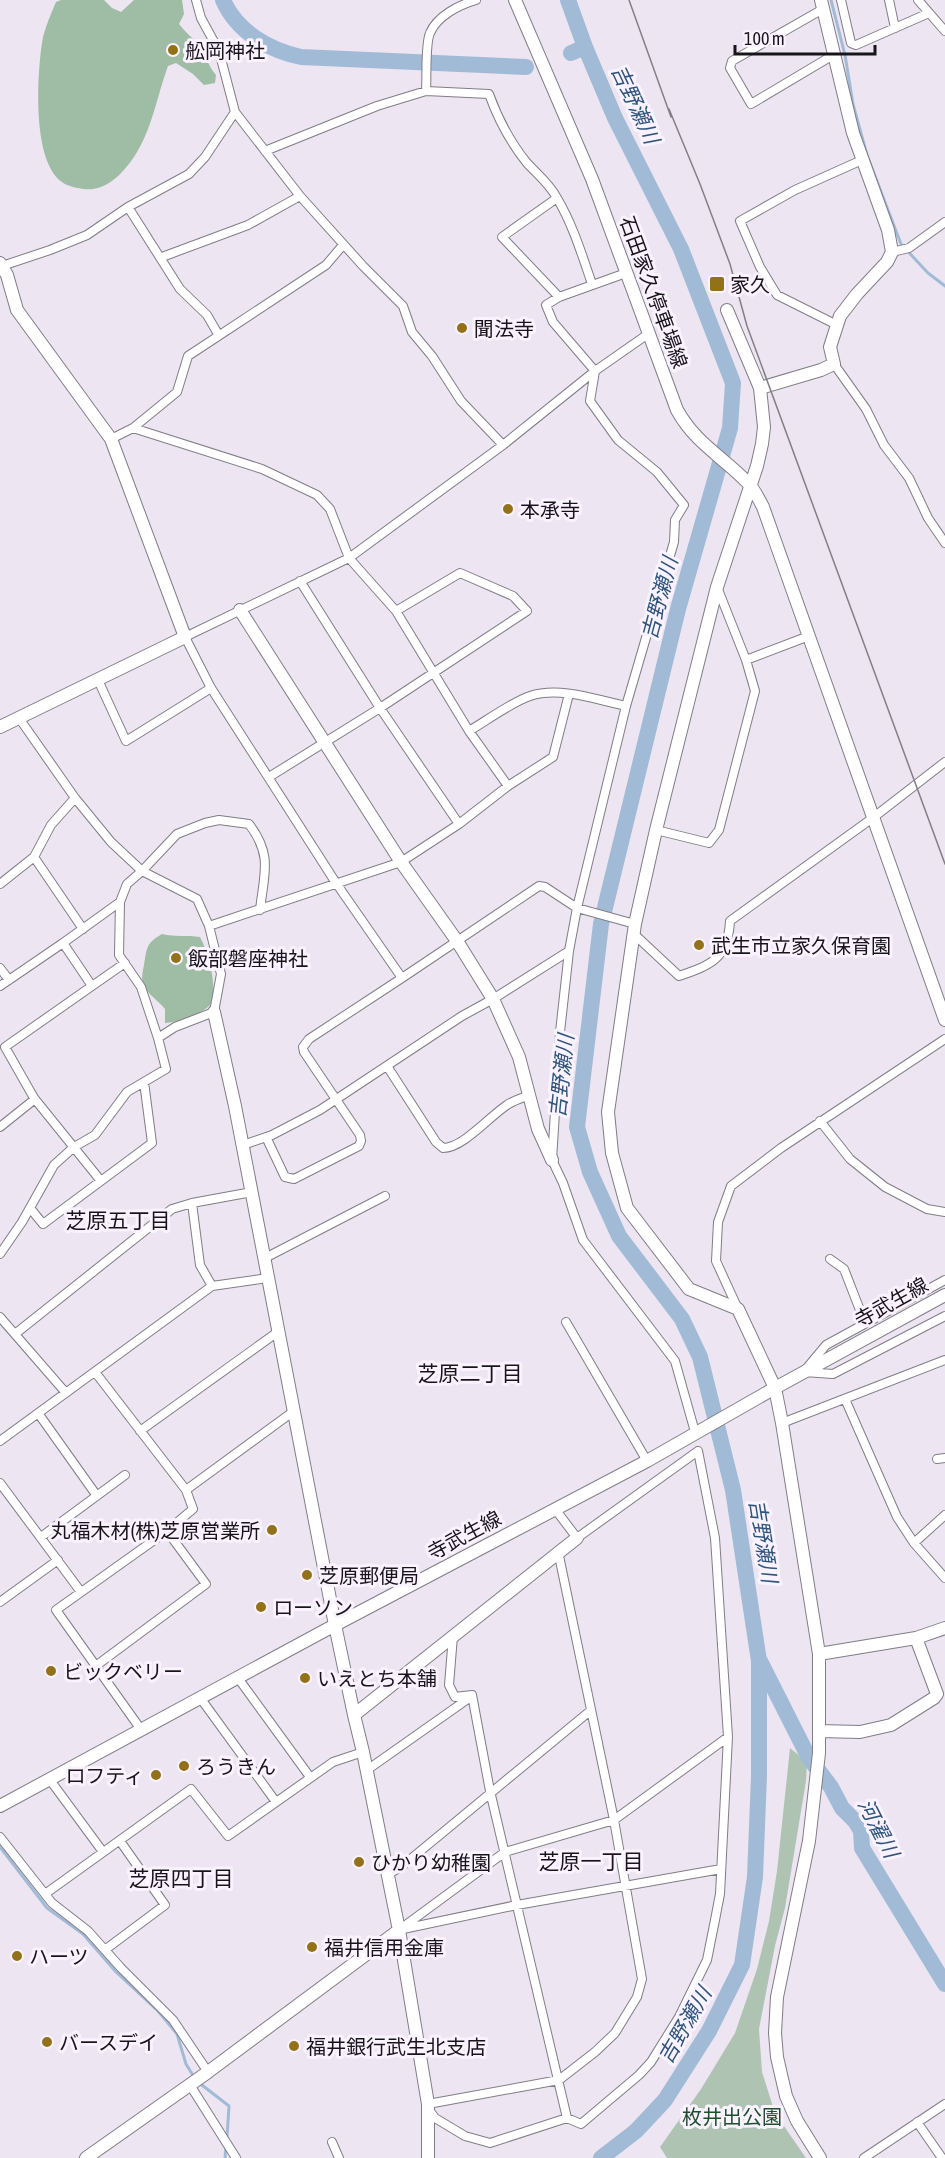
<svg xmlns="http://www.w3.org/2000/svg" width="945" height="2158" viewBox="0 0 945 2158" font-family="'Asap Condensed','Noto Sans JP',sans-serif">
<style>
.green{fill:#afc3b3}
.forest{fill:#9ebda4}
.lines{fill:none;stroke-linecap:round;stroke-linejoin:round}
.stream{stroke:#a1bbd7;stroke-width:3}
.river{stroke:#a1bbd7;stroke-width:16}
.street-casing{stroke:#827c86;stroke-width:10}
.secondary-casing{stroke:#827c86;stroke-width:14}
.street{stroke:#fff;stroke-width:8}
.secondary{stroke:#fff;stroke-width:12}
.tram{stroke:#847f87;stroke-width:1.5}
.poi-dot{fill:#937118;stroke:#faf3ff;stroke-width:2}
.labels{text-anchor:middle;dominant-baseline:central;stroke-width:6;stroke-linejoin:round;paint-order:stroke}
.poi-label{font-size:20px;fill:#171519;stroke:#faf3ff;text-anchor:start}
.street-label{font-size:20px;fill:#171519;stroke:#faf3ff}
.park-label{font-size:20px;fill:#1f4f2d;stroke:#faf3ff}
.water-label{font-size:21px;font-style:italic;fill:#2f557d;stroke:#faf3ff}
.neighbourhood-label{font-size:21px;fill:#171519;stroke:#faf3ff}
</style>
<rect width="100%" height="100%" fill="#ede6f2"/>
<path class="green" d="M790 1748 807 1762 806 1781 785 1908 775 1946 759 2029 762 2072 775 2113 806 2158H667L660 2147 701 2089 735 2033 757 1969 769 1921 777 1871Z"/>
<path class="forest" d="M61 0H104L112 8 121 12 134 0H182L184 14 179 24C185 32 193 38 199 45 206 55 208 66 216 75L215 83 204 85 193 74 176 63 168 66C157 96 152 130 134 157 122 174 106 192 83 189 77 188 67 186 62 182 31 161 37 70 43 37 46 25 51 14 56 2Z
M162 934C175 937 187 935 200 937 210 956 215 980 213 1002 202 1015 181 1022 165 1023V1009C159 1001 147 994 143 984 141 978 143 970 144 965 147 948 146 943 162 934Z"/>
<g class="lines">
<path class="stream" d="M831 0 845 55 853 104 867 155 901 244 928 273 945 286
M0 1847 47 1908 83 1934 116 1972 158 2011 177 2034 186 2064 194 2077
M198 2082 229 2106 227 2138
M225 2158 226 2145"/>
<path class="river" d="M223 0C237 32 269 50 301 57L526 67
M568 0 585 47
M571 53 585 47 615 118 681 249 733 383 730 428 678 609 601 924 577 1127 590 1172 619 1236 682 1319 700 1357 733 1490 759 1661V1776L755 1877 742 1965 709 2031 665 2100 636 2131 601 2158
M760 1661 809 1758 831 1787 842 1808 855 1821 861 1831 862 1848 945 1984"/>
<defs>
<path id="street" d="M196 0 201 18 219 51 235 112 300 196 363 266 403 306 412 332 432 356 461 401 503 445
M841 0 851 43 856 45 929 13
M889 0 895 28
M918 0 945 31
M823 9 732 61 730 68 751 104 835 54
M426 91C427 78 425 44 430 33 437 16 459 5 476 0
M265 151 377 106 426 91 489 94C498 119 510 142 527 163 538 175 549 183 557 198 573 225 582 255 592 284
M557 198 502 237 559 297
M128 207 180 289 207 315 218 334
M892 252 909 248 945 222
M162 257 248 225 300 196
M2 266 50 250 87 235 128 207 189 174 205 157 235 112
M626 273 559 297 546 305 553 322 595 371 590 401 618 440 657 472 684 505 675 520 674 542 626 706 577 908 569 951 560 1032 552 1160 563 1183 583 1240 675 1361 695 1432
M837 325 777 295 760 267 740 221 795 190 862 160
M834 364 866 409 884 445 909 478 928 518 945 543
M133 428 262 469 317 495 330 509 349 558 396 611 469 731 508 786
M111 439 133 428 177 392 188 356 326 265 343 245
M300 581 380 708 459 824
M746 660 809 636
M98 680 126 741 211 688
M469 731C486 721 512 702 530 696 560 686 597 700 626 706
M269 777 380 708 527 611 513 596 460 573 396 611
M656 830 709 843 719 830 755 691 746 660 717 587
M34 857 83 929
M0 884 34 857 51 825 75 798
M120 902 119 955 141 987 158 1038
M635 924 577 908 545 887 539 886 402 978 336 883 211 688 185 637 349 558 503 445 595 371 648 334
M209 926 401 862 459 824 508 786 553 757 569 694
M634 934 679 976C711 965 728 959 730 921L874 817 945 762
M63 943 120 902 127 884 142 871 177 834 205 823 219 820 249 824C273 856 264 873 260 910
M0 968 9 980
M0 986 63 943 92 986 5 1047 34 1098 101 1181
M92 986 125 963
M387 1066 436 1142 443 1148C463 1148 490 1116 507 1105 514 1100 522 1098 530 1095
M820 1121 850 1159 885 1187 927 1209 945 1212
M0 1127 35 1099
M266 1137 285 1177 294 1179 359 1146 361 1141 360 1135 304 1052 303 1047 309 1039 402 978
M243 1145 272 1135 320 1110 462 1016 493 999 569 951
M30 1208 43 1224 152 1143 144 1082
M0 1254 22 1222 54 1165 74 1147 95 1135 127 1092 166 1069 158 1038 175 1027 214 1012 221 974 209 926 197 899 142 871 111 842 75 798 19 718
M265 1258 385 1196
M830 1259 844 1269 865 1323
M212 1286 200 1265 192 1203 252 1192
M738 1309 716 1261 718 1222 731 1186 781 1148 945 1039
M0 1317 66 1393
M566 1322 647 1461
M15 1334 172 1209 192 1203
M806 1369 826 1345 945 1280
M95 1372 186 1490 193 1509 167 1531 56 1610 142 1731
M804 1372 833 1374 945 1316
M845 1399 897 1517 914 1543 945 1578
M38 1413 97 1496
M782 1423 945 1360
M140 1431 279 1331
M0 1441 212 1286 268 1278
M937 1459 945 1458
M0 1483 81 1592
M186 1490 294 1411
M41 1537 125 1475
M914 1543 945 1515
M0 1602 58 1560
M453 1636 449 1685 455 1697 472 1695 490 1791 567 2118
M97 1665 206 1584 167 1531
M238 1678 310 1777
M201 1699 276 1802
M367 1770 472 1696
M50 1780 103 1852
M0 1837 52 1903 88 1931 121 1968 173 2020 208 2072
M388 1874 401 1867 590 1711
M45 1894 191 1789 228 1836 333 1762 363 1752
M403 1929 517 1905 721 1869
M399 1930 505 1852 614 1820 728 1737
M106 1949 165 1905 120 1841
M190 2085 236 2158
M428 2104 559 2080 595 2052 615 2033 637 1997 642 1979 614 1820 558 1551
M429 2110 435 2118 465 2136 490 2143 567 2118 581 2124 639 2075 651 2062 679 2017 707 1960 715 1920 720 1894 728 1737 715 1538 698 1451 577 1538 555 1509
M917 2122 942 2158
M332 2142 339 2158
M864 2158 945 2104"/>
<path id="secondary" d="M515 0 592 179 677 410C696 444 722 456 748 483 754 489 759 499 763 507L945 1020
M0 263 7 275 17 310 111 439 185 637 0 727
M727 310 760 388 764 427 762 444 757 466 717 587 656 830 635 924 608 1112 612 1153 627 1208 689 1289 738 1309 775 1388 782 1423 819 1654V1753L809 1841 777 1997 775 2033 777 2057 786 2096 797 2121 820 2158
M760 388 821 370 834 364 830 347 840 316 857 294 887 262 892 252 888 230 853 133 821 0
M240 610 401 862 457 941 493 999 519 1057 538 1129 552 1160
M214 1012 235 1106 335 1625 354 1715 363 1752 399 1930 428 2104V2158
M819 1654 916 1638 945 1628
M354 1715 577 1538
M819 1731 860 1732 891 1725 934 1698 937 1694 916 1638
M0 1806 335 1625 647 1461 775 1388 945 1295
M86 2158 208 2072 399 1930"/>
</defs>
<use href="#street" class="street-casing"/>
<use href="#secondary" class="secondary-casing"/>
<use href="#street" class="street"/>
<use href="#secondary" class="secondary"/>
<path class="tram" d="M629 0 671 117
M669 109 700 184 730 264 747 326 945 864"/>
</g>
<g class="poi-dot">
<circle cx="173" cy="50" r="6"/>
<rect x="709" y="276" width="16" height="16" rx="3"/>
<circle cx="462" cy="328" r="6"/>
<circle cx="508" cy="509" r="6"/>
<circle cx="699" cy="945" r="6"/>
<circle cx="176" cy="958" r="6"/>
<circle cx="272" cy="1530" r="6"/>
<circle cx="307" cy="1575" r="6"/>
<circle cx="261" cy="1607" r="6"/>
<circle cx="51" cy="1671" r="6"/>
<circle cx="305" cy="1678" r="6"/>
<circle cx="184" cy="1766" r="6"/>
<circle cx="156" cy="1775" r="6"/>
<circle cx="359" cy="1862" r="6"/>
<circle cx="312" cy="1947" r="6"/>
<circle cx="17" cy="1956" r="6"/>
<circle cx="47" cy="2042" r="6"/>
<circle cx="294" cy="2046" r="6"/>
</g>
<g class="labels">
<g class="poi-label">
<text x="185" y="50">舩岡神社</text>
<text x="730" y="284">家久</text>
<text x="474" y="328">聞法寺</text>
<text x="520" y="509">本承寺</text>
<text x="711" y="945">武生市立家久保育園</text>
<text x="188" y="958">飯部磐座神社</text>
<text x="260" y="1530" text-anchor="end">丸福木材(株)芝原営業所</text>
<text x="319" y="1575">芝原郵便局</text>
<text x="273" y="1607">ローソン</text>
<text x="63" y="1671">ビックベリー</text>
<text x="317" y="1678">いえとち本舗</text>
<text x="196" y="1766">ろうきん</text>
<text x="144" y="1775" text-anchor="end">ロフティ</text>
<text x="371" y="1862">ひかり幼稚園</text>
<text x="324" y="1947">福井信用金庫</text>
<text x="29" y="1956">ハーツ</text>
<text x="59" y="2042">バースデイ</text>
<text x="306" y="2046">福井銀行武生北支店</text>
</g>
<g class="street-label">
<text transform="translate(654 292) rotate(70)">石田家久停車場線</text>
<text transform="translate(891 1302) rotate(-29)">寺武生線</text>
<text transform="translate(464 1535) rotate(-28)">寺武生線</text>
</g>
<g class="park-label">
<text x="732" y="2116">枚井出公園</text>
</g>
<g class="water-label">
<text transform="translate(636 104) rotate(65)">吉野瀬川</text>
<text transform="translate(659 598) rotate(-75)">吉野瀬川</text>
<text transform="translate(561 1076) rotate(-84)">吉野瀬川</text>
<text transform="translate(764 1541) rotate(81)">吉野瀬川</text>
<text transform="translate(879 1828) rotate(63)">河濯川</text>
<text transform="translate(684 2025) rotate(-60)">吉野瀬川</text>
</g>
<g class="neighbourhood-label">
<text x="118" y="1220">芝原五丁目</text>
<text x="470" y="1373">芝原二丁目</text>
<text x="591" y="1861">芝原一丁目</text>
<text x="181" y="1878">芝原四丁目</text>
</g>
</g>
<path d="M735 45v9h140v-9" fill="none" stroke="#171519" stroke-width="3"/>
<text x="744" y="45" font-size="18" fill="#171519" stroke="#faf3ff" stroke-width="4.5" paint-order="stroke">100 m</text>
</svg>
